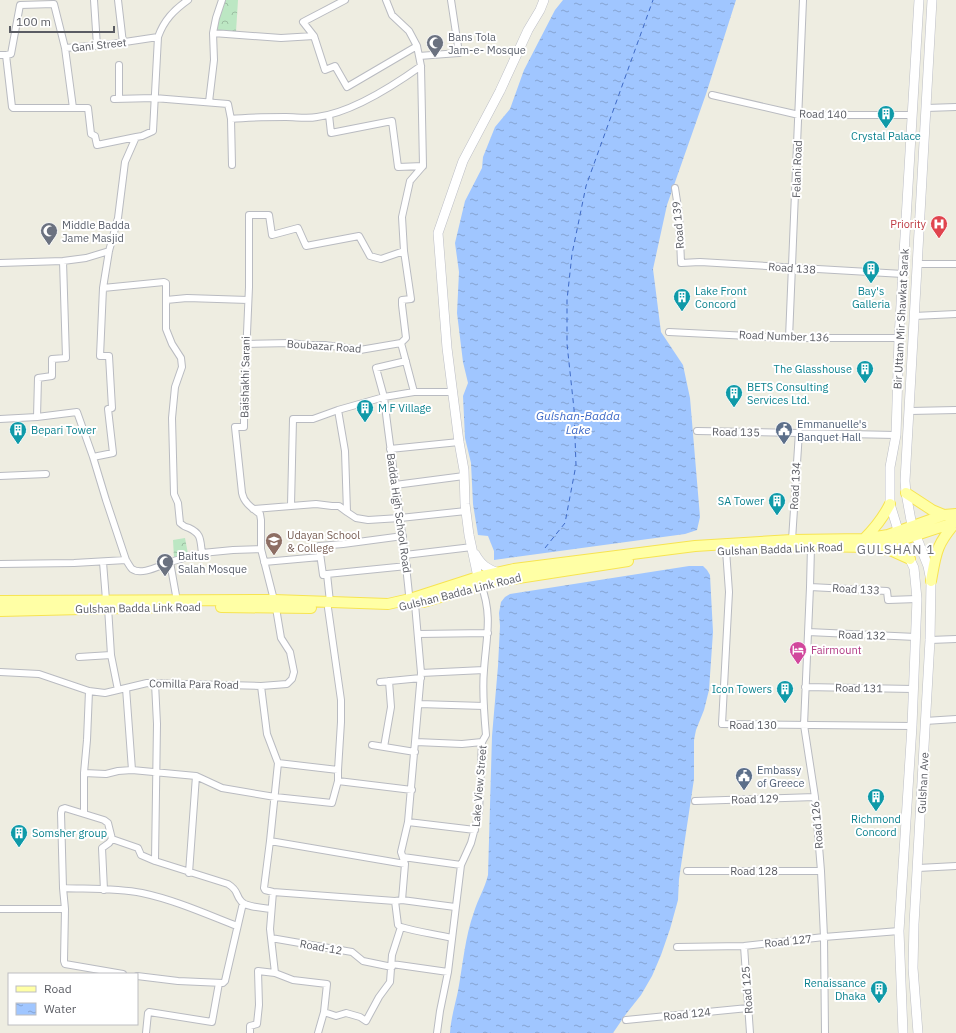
<svg xmlns="http://www.w3.org/2000/svg" width="956" height="1033" viewBox="0 0 956 1033" font-family="'IBM Plex Sans',sans-serif">
<style>
.park{fill:url(#park-crowns)}
.water{fill:url(#water-ripples)}
.lines{fill:none;stroke-linecap:round;stroke-linejoin:round}
.ferry{stroke:#3e6ac7;stroke-width:1;stroke-dasharray:5 4;stroke-linecap:butt}
.street-casing{stroke:#b9bbc1;stroke-width:8}
.secondary-casing{stroke:#bcbec6;stroke-width:10}
.primary-casing{stroke:#f7e451;stroke-width:12}
.street{stroke:#fff;stroke-width:6}
.secondary{stroke:#fff;stroke-width:9}
.primary{stroke:#ffffa5;stroke-width:10}
.labels{text-anchor:middle;dominant-baseline:central;stroke-width:4;stroke-linejoin:round;paint-order:stroke}
.worship-label{font-size:11px;fill:#5b616d;stroke:#fff;text-anchor:start}
.street-label{font-size:11px;fill:#5a5c63;stroke:#fff}
.culture-label{font-size:11px;fill:#0d838f;stroke:#fff;text-anchor:start}
.health-label{font-size:11px;fill:#be3a42;stroke:#fff;text-anchor:end}
.service-label{font-size:11px;fill:#4e5e75;stroke:#fff;text-anchor:start}
.education-label{font-size:11px;fill:#785e54;stroke:#fff;text-anchor:start}
.hotel-label{font-size:11px;fill:#b23c85;stroke:#fff;text-anchor:start}
.water-label{font-size:12px;font-style:italic;fill:#3e6ac7;stroke:#fff}
.quarter-label{font-size:13px;letter-spacing:1px;fill:#6b6e75;stroke:#fff}
</style>
<defs>
<pattern id="park-crowns" width="20" height="18" patternUnits="userSpaceOnUse"><rect width="20" height="18" fill="#bce7c3"/><path d="M2 6a3 3 0 1 1 6 0M12 15a3 3 0 1 1 6 0" fill="none" stroke="#9cbea2"/></pattern>
<pattern id="water-ripples" width="26" height="14" patternUnits="userSpaceOnUse"><rect width="26" height="14" fill="#a0c6ff"/><path d="M2 4q2-2 4 0t4 0M15 11q2-2 4 0t4 0" fill="none" stroke="#85a4d2"/></pattern>
</defs>
<rect width="100%" height="100%" fill="#eeede1"/>
<path class="park" d="M224 0H238L236 32 217 31V19Z
M185 538 188 554 174 558 173 540Z"/>
<path class="water" d="M563 0H736L706 94 667 205 653 269 661 332 683 365 690 398 700 517 697 530 685 534 494 560V551L488 536 478 535 473 504 471 463 465 438 463 396 468 383 463 362 457 313 459 272 455 243 465 201 482 168 483 157 495 127 510 109 524 70 555 10Z
M689 566H703L707 570 710 575 713 632 709 690 704 710 696 730 694 740V779L679 879 678 900 670 929 661 955 652 976 641 995 626 1014 613 1033H450C451 1018 455 1005 458 991 463 964 465 937 474 912 478 899 485 888 488 875L492 736 498 666 500 626 499 613 501 602 505 597 510 594Z"/>
<g class="lines">
<path class="ferry" d="M545 548 565 523 576 465 574 409 567 344V300L572 254 586 186 653 0"/>
<defs>
<path id="street" d="M94 0 97 46
M118 0 123 43
M386 0 392 15 409 31 417 46 421 66 423 166 410 181 402 217 404 251 411 299 402 300V305L406 338 401 343 414 392 384 397C392 467 404 536 410 605
M213 33 281 38 314 36 303 22 345 0
M314 36 325 70 335 66 347 87 417 46
M65 48 105 45 158 37
M0 55H6L12 107 13 108H88L91 134 95 136 97 145 136 137
M6 55 11 54 20 5 54 4 65 48 73 108
M419 56 459 53 451 0
M712 95 799 115H913
M114 99 154 98 228 104 231 119 232 165
M119 99V65
M209 102 214 60 213 33 216 18 222 0
M926 108 956 107
M329 115 331 133 392 121 398 167 423 166
M231 119C249 117 267 117 286 117 296 117 307 119 317 117 350 113 393 86 421 66
M675 188 679 214 681 263 700 262 903 274
M0 263 63 261 86 258 109 251
M917 264H956
M103 288 164 282 166 283V329L172 344 181 358 182 367 175 387 172 418 174 494 178 503 180 523C183 526 185 527 189 528 202 534 200 540 202 553
M166 300 187 298 248 300
M914 316 956 314
M669 332 789 338H899
M789 338 803 0
M246 344 291 343 306 345H325L360 350 401 343
M414 392H453
M338 410 384 397 376 368 406 361
M910 411 956 410
M37 417 38 378 52 376V359L66 358 63 261
M0 419 37 417 77 412 93 457
M697 431 896 435
M390 449 459 442
M0 476 46 474
M395 485 464 476
M291 505 293 419H313L338 410 345 451 347 512 356 518 368 520 400 518 466 511
M253 509 316 504 332 506H339L347 512
M792 540 799 432
M811 546 810 587 804 725 815 797 821 871 824 937 825 1033
M261 549V520L260 514C252 508 244 503 242 493L235 427H244V402L249 287V215H269L272 235 298 228 306 246 359 236 370 256 381 259 404 251
M726 550 729 592 722 724 912 726
M405 555 472 547
M103 562 106 600
M170 562 202 553 233 550 261 549 274 600
M264 562 320 557
M0 564 74 563 126 560
M327 574 407 566
M810 587 887 591 888 600 917 599
M177 601 170 562C160 565 142 576 132 569 130 567 128 563 126 560L106 500 93 457 113 453 108 409 112 408 109 356H100L103 288 109 251 118 218 125 162 136 137 142 136 153 131 158 37C164 20 174 10 188 0
M330 602 327 574 323 575 319 546 343 544 403 536
M108 607 111 655 118 690
M808 632 916 637
M418 634 488 633
M930 640 956 639
M79 657 111 655
M0 672 39 674 89 691 105 693 147 683 261 686 287 684 292 679 294 672 290 652 281 638 276 608
M421 673 484 670
M380 682 421 678
M155 683 157 724 155 861
M261 686 267 734 278 763 270 841 264 888 265 890 273 892 395 901
M805 687 913 689
M126 688 132 770
M419 704 484 706
M925 721 956 719
M416 742 462 744 482 742
M372 745 415 752
M384 747 391 707 389 681
M278 763 338 770 341 722V700L328 608
M84 773 106 774 118 771 132 770 196 776 222 788 275 797 332 803 338 781V770
M338 781 412 790
M695 801 815 797
M84 813V773L87 740 89 691
M408 822 475 830
M270 841 405 864
M403 857 461 865
M918 868 956 866
M687 871H821
M189 873 196 776
M63 888C89 889 117 888 142 893 175 900 206 914 237 926
M104 890 102 848 109 843 112 839
M273 892 270 929 275 973
M402 900 455 907
M0 909H65L63 888 61 813 62 809 65 808 104 820 108 823 112 839 138 848 141 855 155 861 228 884C239 891 235 894 241 901 245 907 264 908 271 909
M65 909 64 961 65 964 123 974
M401 927C418 932 435 934 452 938
M271 938 352 952 363 961 392 967
M744 946 750 1033
M677 947 744 946 824 937 899 931
M392 964 448 972
M137 976 178 981 223 983 225 981 243 903
M626 1020 748 1008
M146 1033 148 1013 149 1012 212 1022 219 983
M250 1033V1026L257 1024 259 1005 258 971 275 973 293 980 327 984 324 1012
M318 1033 324 1012 336 1016 346 1013 360 1017 366 1021 379 997 390 982 392 955 401 927 398 925 395 901 402 900 405 864 401 852 408 822 421 673 415 604
M437 1033 440 1011 448 972 461 865 471 843 479 813 482 742 486 735C484 713 482 691 484 670 486 639 493 615 481 585"/>
<path id="secondary" d="M475 554C481 565 487 569 499 573
M478 577 469 535 465 504 464 470 459 442 447 348 438 233 463 161 500 91 528 30 540 10 544 0
M903 1033 899 931 912 726 917 599 914 568 901 540 890 504V467L896 435 899 338 919 0
M918 1033 913 968 914 924 930 640 931 581 928 566 912 526 906 493 905 481 932 0"/>
<path id="primary" d="M906 493 932 510 944 515
M864 539C875 528 883 518 890 504
M877 548 890 550 910 559
M750 549 811 546 869 547 901 540 956 522
M931 581C936 553 936 545 956 522
M0 601 274 600 388 604 410 599 478 577 514 569 695 546 792 540 864 539 888 535 944 515 956 514
M423 602 493 582 628 561
M221 607 311 608
M0 611 165 607"/>
</defs>
<use href="#street" class="street-casing"/>
<use href="#secondary" class="secondary-casing"/>
<use href="#primary" class="primary-casing"/>
<use href="#street" class="street"/>
<use href="#secondary" class="secondary"/>
<use href="#primary" class="primary"/>
</g>
<defs>
<symbol id="mosque-pin" viewBox="-11 -11 22 30"><path d="M0 17L-7.5 6A9.5 9.5 0 1 1 7.5 6Z" fill="#6b7280" stroke="#fff"/><path d="M3.5-4.9A6 6 0 1 0 3.5 4.9A5 5 0 1 1 3.5-4.9Z" fill="#fff"/></symbol>
<symbol id="building-pin" viewBox="-11 -11 22 30"><path d="M0 17L-7.5 6A9.5 9.5 0 1 1 7.5 6Z" fill="#0f9aa8" stroke="#fff"/><path d="M-4-6H4V6H1V3H-1V6H-4ZM-2.5-4.3h1.7v1.8h-1.7ZM.8-4.3h1.7v1.8H.8ZM-2.5-1h1.7V.8h-1.7ZM.8-1h1.7V.8H.8Z" fill="#fff"/></symbol>
<symbol id="hospital-pin" viewBox="-11 -11 22 30"><path d="M0 17L-7.5 6A9.5 9.5 0 1 1 7.5 6Z" fill="#e0444e" stroke="#fff"/><path d="M-5-5h3v3.5h4V-5h3V5h-3V1.5h-4V5h-3Z" fill="#fff"/></symbol>
<symbol id="civic-pin" viewBox="-11 -11 22 30"><path d="M0 17L-7.5 6A9.5 9.5 0 1 1 7.5 6Z" fill="#5c6f8a" stroke="#fff"/><path d="M-.6-6.5H3V-4.5H.6V-3L4-1V1h2V6H-6V1h2V-1L-.6-3ZM-1.2 2.5V6h2.4V2.5Z" fill="#fff"/></symbol>
<symbol id="school-pin" viewBox="-11 -11 22 30"><path d="M0 17L-7.5 6A9.5 9.5 0 1 1 7.5 6Z" fill="#8d6e63" stroke="#fff"/><path d="M0-5L7-2L0 1L-7-2ZM-4 1L0 2.5L4 1V4Q0 6-4 4Z" fill="#fff"/></symbol>
<symbol id="hotel-pin" viewBox="-11 -11 22 30"><path d="M0 17L-7.5 6A9.5 9.5 0 1 1 7.5 6Z" fill="#d1479c" stroke="#fff"/><path d="M-6-4.5h1.5V1H6V5H4.5V3h-9V5H-6ZM-4 0a1.8 1.8 0 1 1 3.6 0ZM.5 0V-2.5h3Q6-2.5 6 0Z" fill="#fff"/></symbol>
</defs>
<g fill-rule="evenodd">
<use href="#mosque-pin" x="425" y="33" width="20" height="27"/>
<use href="#building-pin" x="876" y="104" width="20" height="27"/>
<use href="#hospital-pin" x="929" y="214" width="20" height="27"/>
<use href="#mosque-pin" x="39" y="221" width="20" height="27"/>
<use href="#building-pin" x="861" y="259" width="20" height="27"/>
<use href="#building-pin" x="672" y="287" width="20" height="27"/>
<use href="#building-pin" x="855" y="359" width="20" height="27"/>
<use href="#building-pin" x="724" y="383" width="20" height="27"/>
<use href="#building-pin" x="355" y="398" width="20" height="27"/>
<use href="#building-pin" x="8" y="420" width="20" height="27"/>
<use href="#civic-pin" x="774" y="420" width="20" height="27"/>
<use href="#building-pin" x="767" y="491" width="20" height="27"/>
<use href="#school-pin" x="264" y="531" width="20" height="27"/>
<use href="#mosque-pin" x="155" y="552" width="20" height="27"/>
<use href="#hotel-pin" x="788" y="640" width="20" height="27"/>
<use href="#building-pin" x="775" y="679" width="20" height="27"/>
<use href="#civic-pin" x="734" y="766" width="20" height="27"/>
<use href="#building-pin" x="866" y="787" width="20" height="27"/>
<use href="#building-pin" x="9" y="823" width="20" height="27"/>
<use href="#building-pin" x="869" y="979" width="20" height="27"/>
</g>
<g class="labels">
<g class="worship-label">
<text x="448" y="37">Bans Tola<tspan x="448" dy="13">Jam-e- Mosque</tspan></text>
<text x="62" y="225">Middle Badda<tspan x="62" dy="13">Jame Masjid</tspan></text>
<text x="178" y="556">Baitus<tspan x="178" dy="13">Salah Mosque</tspan></text>
</g>
<g class="street-label">
<text transform="translate(99 45) rotate(-6)">Gani Street</text>
<text transform="translate(823 114) rotate(1)">Road 140</text>
<text transform="translate(797 169) rotate(-88)">Felani Road</text>
<text transform="translate(678 225) rotate(-95)">Road 139</text>
<text transform="translate(792 268) rotate(4)">Road 138</text>
<text transform="translate(901 319) rotate(-87)">Bir Uttam Mir Shawkat Sarak</text>
<text transform="translate(784 336) rotate(2)">Road Number 136</text>
<text transform="translate(324 346) rotate(4)">Boubazar Road</text>
<text transform="translate(245 377) rotate(-89)">Baishakhi Sarani</text>
<text transform="translate(736 432) rotate(1)">Road 135</text>
<text transform="translate(795 486) rotate(-87)">Road 134</text>
<text transform="translate(399 513) rotate(82)">Badda High School Road</text>
<text transform="translate(780 549) rotate(-2)">Gulshan Badda Link Road</text>
<text transform="translate(856 589) rotate(3)">Road 133</text>
<text transform="translate(460 592) rotate(-14)">Gulshan Badda Link Road</text>
<text transform="translate(138 608) rotate(-1)">Gulshan Badda Link Road</text>
<text transform="translate(862 635) rotate(2)">Road 132</text>
<text transform="translate(194 684) rotate(1)">Comilla Para Road</text>
<text transform="translate(859 688) rotate(1)">Road 131</text>
<text x="753" y="725">Road 130</text>
<text transform="translate(923 783) rotate(-87)">Gulshan Ave</text>
<text transform="translate(479 786) rotate(-85)">Lake View Street</text>
<text transform="translate(755 799) rotate(-2)">Road 129</text>
<text transform="translate(817 825) rotate(-95)">Road 126</text>
<text x="754" y="871">Road 128</text>
<text transform="translate(788 941) rotate(-6)">Road 127</text>
<text transform="translate(321 947) rotate(10)">Road-12</text>
<text transform="translate(747 990) rotate(-94)">Road 125</text>
<text transform="translate(687 1014) rotate(-6)">Road 124</text>
</g>
<g class="culture-label">
<text x="886" y="136" text-anchor="middle">Crystal Palace</text>
<text x="695" y="291">Lake Front<tspan x="695" dy="13">Concord</tspan></text>
<text x="871" y="291" text-anchor="middle">Bay's<tspan x="871" dy="13">Galleria</tspan></text>
<text x="852" y="369" text-anchor="end">The Glasshouse</text>
<text x="747" y="387">BETS Consulting<tspan x="747" dy="13">Services Ltd.</tspan></text>
<text x="378" y="408">M F Village</text>
<text x="31" y="430">Bepari Tower</text>
<text x="764" y="501" text-anchor="end">SA Tower</text>
<text x="772" y="689" text-anchor="end">Icon Towers</text>
<text x="876" y="819" text-anchor="middle">Richmond<tspan x="876" dy="13">Concord</tspan></text>
<text x="32" y="833">Somsher group</text>
<text x="866" y="983" text-anchor="end">Renaissance<tspan x="866" dy="13">Dhaka</tspan></text>
</g>
<g class="health-label">
<text x="926" y="224">Priority</text>
</g>
<g class="service-label">
<text x="797" y="424">Emmanuelle's<tspan x="797" dy="13">Banquet Hall</tspan></text>
<text x="757" y="770">Embassy<tspan x="757" dy="13">of Greece</tspan></text>
</g>
<g class="education-label">
<text x="287" y="535">Udayan School<tspan x="287" dy="13">&amp; College</tspan></text>
</g>
<g class="hotel-label">
<text x="811" y="650">Fairmount</text>
</g>
<g class="water-label">
<text x="578" y="415">Gulshan-Badda<tspan x="578" dy="14">Lake</tspan></text>
</g>
<g class="quarter-label">
<text x="896" y="549">GULSHAN 1</text>
</g>
</g>
<rect x="8" y="973" width="130" height="52" fill="#ffffff" stroke="#bdbec1"/>
<rect x="16" y="986" width="20" height="6" fill="#ffffa5" stroke="#bdbec1"/>
<text x="44" y="993" font-size="12" fill="#5a5c63">Road</text>
<rect x="16" y="1003" width="20" height="12" fill="url(#water-ripples)" stroke="#bdbec1"/>
<text x="44" y="1013" font-size="12" fill="#5a5c63">Water</text>
<path d="M10 26v6h104v-6" fill="none" stroke="#5a5c63" stroke-width="2"/>
<text x="16" y="26" font-size="12" fill="#5a5c63" stroke="#ffffff" stroke-width="3" paint-order="stroke">100 m</text>
</svg>
